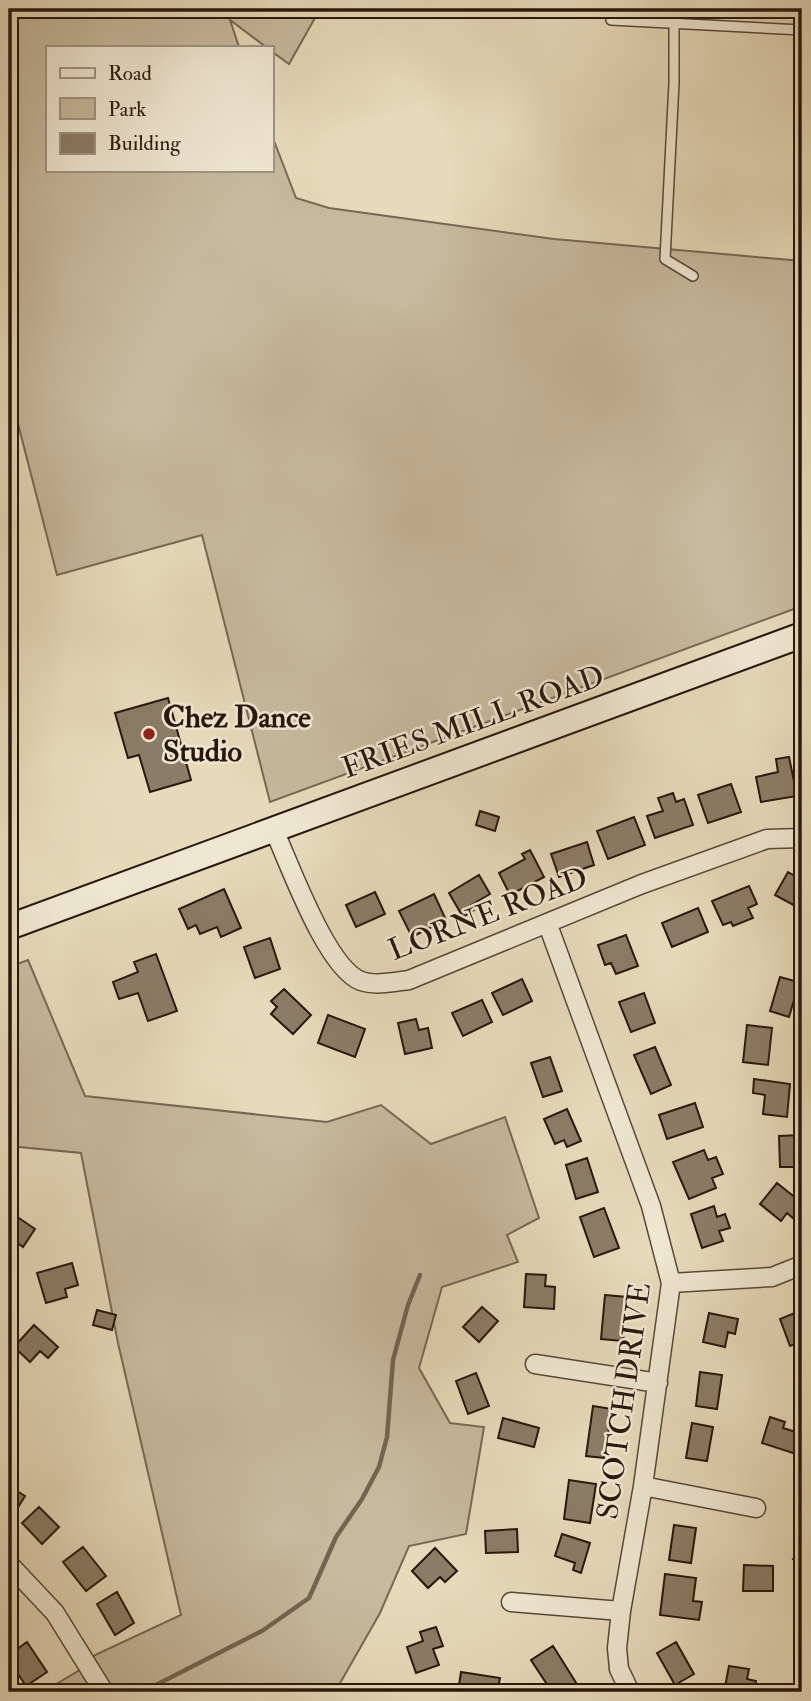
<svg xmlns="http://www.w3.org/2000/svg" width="811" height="1701" viewBox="0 0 811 1701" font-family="'IM FELL Double Pica',serif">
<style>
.green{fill:#c6b99d;stroke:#776855;stroke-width:2}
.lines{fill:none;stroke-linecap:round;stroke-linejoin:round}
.stream{stroke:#736451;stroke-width:4.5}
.building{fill:#8b7c67;stroke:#28170d;stroke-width:2}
.service-casing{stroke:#584838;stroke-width:12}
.minor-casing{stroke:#584838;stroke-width:21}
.secondary-casing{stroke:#28170d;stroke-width:28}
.service{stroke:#efe7d2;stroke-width:9}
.minor{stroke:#efe7d2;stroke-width:18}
.secondary{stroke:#efe7d2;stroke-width:24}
.poi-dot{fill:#8f2418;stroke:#efe7d2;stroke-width:2.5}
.labels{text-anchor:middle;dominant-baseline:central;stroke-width:5;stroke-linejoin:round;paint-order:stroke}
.poi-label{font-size:30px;font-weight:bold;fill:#28170d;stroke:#efe7d2;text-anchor:start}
.street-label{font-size:30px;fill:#28170d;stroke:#efe7d2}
</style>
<rect width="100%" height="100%" fill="#e6daba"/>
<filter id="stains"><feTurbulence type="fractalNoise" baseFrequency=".00286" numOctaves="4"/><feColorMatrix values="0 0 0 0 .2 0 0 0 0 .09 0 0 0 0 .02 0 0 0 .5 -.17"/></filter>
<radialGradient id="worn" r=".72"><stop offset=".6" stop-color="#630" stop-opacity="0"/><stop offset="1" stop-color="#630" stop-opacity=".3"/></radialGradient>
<path class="green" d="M9 9H320L289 64 271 51V47H266L230 20 239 47H47V170H271V133L296 198 329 208 554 239 802 261V606L270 802 202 535 57 575 9 389Z
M28 960 85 1096 327 1122 381 1105 431 1144 505 1117 539 1218 507 1235 518 1262 442 1287 419 1368 450 1423 484 1427 466 1534 409 1546 380 1613 339 1685H295L260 1692H43L78 1671 95 1655 181 1615 118 1343 81 1153 9 1146V967Z"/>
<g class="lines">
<path class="stream" d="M142 1692 262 1631 309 1598 336 1537 362 1499 379 1467 387 1437 393 1360 408 1305 420 1275"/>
</g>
<path class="building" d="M168 698 191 780 150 792 139 755 128 758 115 713Z
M789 757 797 796 761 802 756 777 778 772 776 759Z
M731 784 741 812 708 823 698 795Z
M673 793 676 802 684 799 693 825 655 838 647 816 663 811 658 798Z
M480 811 499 817 495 831 476 825Z
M634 817 645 845 608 859 597 831Z
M587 842 594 865 559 877 551 854Z
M530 850 544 877 510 895 499 873 525 859 522 854Z
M788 872 802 880 801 909 775 895Z
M479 875 490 894 471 905 474 910 463 917 449 893Z
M749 886 757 904 748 908 753 918 733 926 731 922 723 925 712 901Z
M224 889 241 928 221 937 217 927 200 934 196 925 188 929 179 909Z
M375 892 385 914 356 927 346 905Z
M434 894 446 920 412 937 399 911Z
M698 908 708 932 672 947 662 923Z
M626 935 638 966 616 974 611 963 605 965 598 945Z
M270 938 280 969 255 978 244 947Z
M156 954 177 1011 148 1021 138 993 119 999 113 982 138 972 134 962Z
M780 977 802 983V1002L794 1000 789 1017 770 1011Z
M522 979 532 1001 503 1015 492 993Z
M284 989 311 1015 293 1034 271 1014 277 1007 271 1001Z
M644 993 655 1023 631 1032 619 1002Z
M482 1000 492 1022 463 1036 452 1013Z
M328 1015 365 1029 355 1057 318 1043Z
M416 1019 419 1030 428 1028 432 1048 405 1054 398 1023Z
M747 1025 772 1028 768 1065 743 1062Z
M655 1047 671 1085 651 1094 634 1055Z
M550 1057 562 1091 543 1097 531 1063Z
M754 1079 790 1084 787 1117 763 1114 765 1095 753 1093Z
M695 1103 703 1127 667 1139 659 1115Z
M567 1109 581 1141 567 1147 564 1140 555 1144 544 1119Z
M801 1135 802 1167H780L779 1136Z
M704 1150 708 1160 716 1157 723 1174 712 1178 716 1188 689 1199 673 1162Z
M587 1158 598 1192 576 1199 566 1165Z
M777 1183 802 1203V1209L794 1219 787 1213 781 1221 760 1204Z
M714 1206 717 1217 725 1214 730 1228 719 1231 723 1241 702 1248 691 1214Z
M604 1208 619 1248 594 1257 580 1217Z
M10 1212 35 1229 23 1247 9 1237Z
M72 1263 78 1285 65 1289 67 1297 46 1303 37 1273Z
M526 1274 546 1275 545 1286 555 1287 554 1309 524 1307Z
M605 1295 627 1297 623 1341 601 1339Z
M482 1307 498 1321 479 1342 463 1327Z
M97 1310 116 1315 112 1330 93 1325Z
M802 1310V1341L790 1346 780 1319Z
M709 1313 738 1319 735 1334 728 1332 725 1347 703 1342Z
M34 1325 58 1347 48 1358 40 1351 30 1362 14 1347Z
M700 1372 722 1375 717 1409 696 1406Z
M476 1373 489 1406 468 1414 456 1381Z
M593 1406 612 1409 604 1458 586 1456Z
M770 1417 785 1422 783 1428 802 1434 796 1454 762 1443Z
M503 1418 539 1428 534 1447 498 1438Z
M692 1423 713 1427 707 1461 686 1458Z
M569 1480 596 1484 590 1523 564 1519Z
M9 1486 25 1496 12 1517 9 1515Z
M39 1507 59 1527 42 1544 22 1523Z
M674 1525 696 1528 691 1563 669 1560Z
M517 1529 518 1552 486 1553 485 1531Z
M562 1534 590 1543 581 1573 573 1570 575 1563 555 1556Z
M83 1547 106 1576 86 1591 63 1562Z
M435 1548 457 1571 445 1582 440 1577 428 1588 412 1571Z
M802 1550V1568L793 1559Z
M744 1565 773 1566V1591H743Z
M665 1574 696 1578 693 1601 702 1602 699 1620 660 1615Z
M117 1592 134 1623 115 1635 97 1604Z
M9 1617 18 1629 9 1636Z
M436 1627 443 1646 433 1649 439 1665 416 1673 407 1647 423 1641 420 1632Z
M27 1642 47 1672 26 1686 9 1660V1655Z
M676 1642 694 1674 675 1685 657 1653Z
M553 1646 580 1689 576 1692H552L531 1660Z
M729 1666 749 1669 747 1679 756 1681 754 1692H724Z
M461 1672 500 1678 497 1692H458Z
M779 1685 802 1687V1692H778Z"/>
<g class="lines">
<defs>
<path id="service" d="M611 20 802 30
M674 25V83L665 259 693 276"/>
<path id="minor" d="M273 828C289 862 326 968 361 981 375 986 394 982 409 980L642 884 767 839 802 838
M548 925 651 1206 671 1283 643 1486 621 1611 617 1648 619 1669 630 1692
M671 1283 772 1277 802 1265
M535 1364 658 1383
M643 1486 756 1508
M9 1564 55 1613 104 1692
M511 1602 621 1611"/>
<path id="secondary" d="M9 927 802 635"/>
</defs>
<use href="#service" class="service-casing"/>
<use href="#minor" class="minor-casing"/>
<use href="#secondary" class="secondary-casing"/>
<use href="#service" class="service"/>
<use href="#minor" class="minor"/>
<use href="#secondary" class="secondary"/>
</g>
<circle class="poi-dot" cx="149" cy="734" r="7"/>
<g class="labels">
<g class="poi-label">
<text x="163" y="717">Chez Dance<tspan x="163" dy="34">Studio</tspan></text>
</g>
<g class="street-label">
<text transform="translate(473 722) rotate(-20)">FRIES MILL ROAD</text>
<text transform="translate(488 914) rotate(-21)">LORNE ROAD</text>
<text transform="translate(624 1401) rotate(-82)">SCOTCH DRIVE</text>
</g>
</g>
<rect width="811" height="1701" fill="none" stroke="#e6daba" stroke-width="35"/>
<rect x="10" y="10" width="790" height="1680" fill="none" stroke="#28170d" stroke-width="3.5"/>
<rect x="18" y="18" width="776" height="1666" fill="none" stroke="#28170d" stroke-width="2"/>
<rect x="46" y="46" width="228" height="126" fill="#efe7d2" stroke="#9f9483" stroke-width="2"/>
<rect x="60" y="68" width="35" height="10" fill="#efe7d2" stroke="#9f9483" stroke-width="2"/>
<text x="108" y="80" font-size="21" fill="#28170d">Road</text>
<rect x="60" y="98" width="35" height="21" fill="#c6b99d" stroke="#9f9483" stroke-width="2"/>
<text x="108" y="116" font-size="21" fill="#28170d">Park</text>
<rect x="60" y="133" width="35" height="21" fill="#8b7c67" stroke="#9f9483" stroke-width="2"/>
<text x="108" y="150" font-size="21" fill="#28170d">Building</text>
<rect width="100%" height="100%" filter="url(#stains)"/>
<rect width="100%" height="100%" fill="url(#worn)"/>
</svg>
